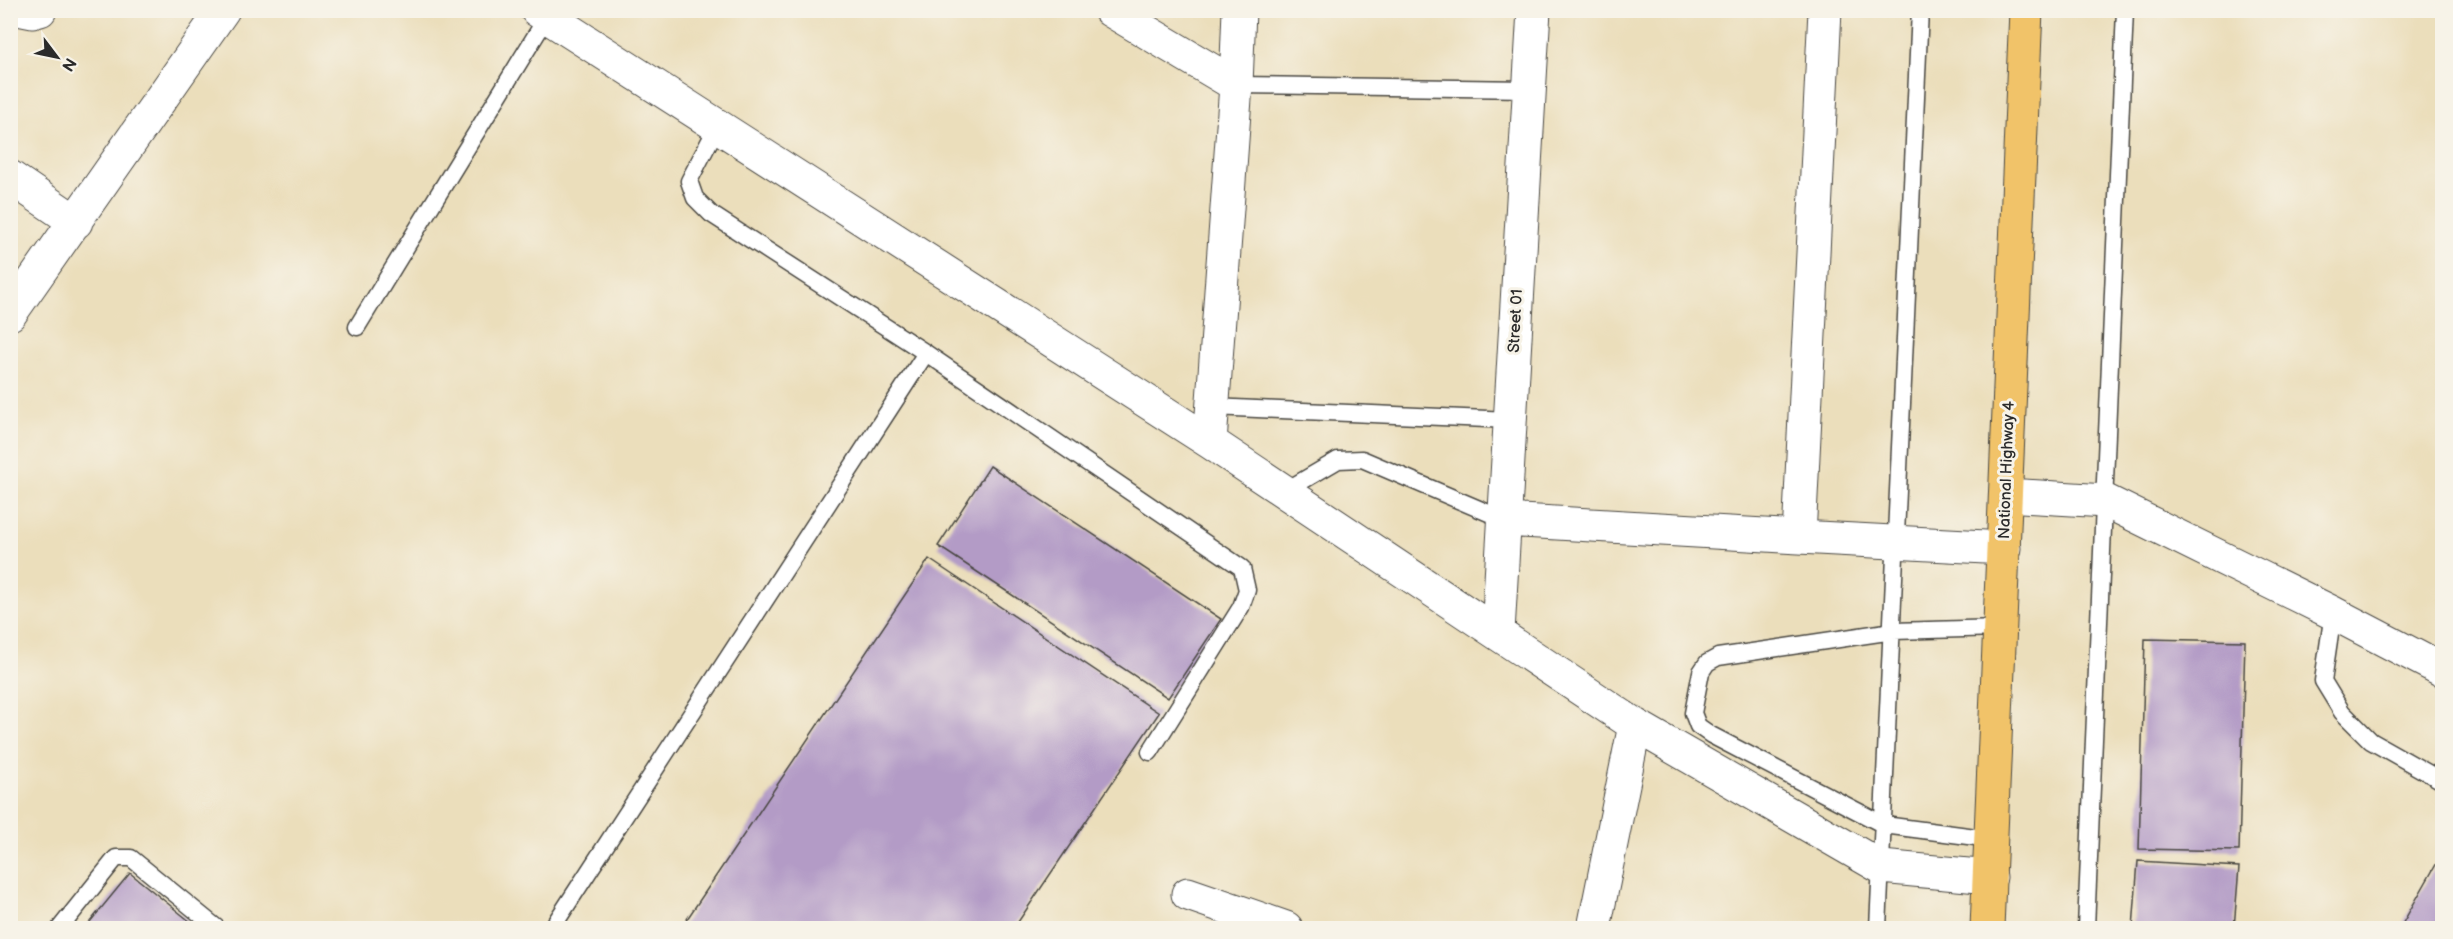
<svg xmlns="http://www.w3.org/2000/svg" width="2453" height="939" viewBox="0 0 2453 939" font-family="'Balsamiq Sans',sans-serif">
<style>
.building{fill:#b39bc6}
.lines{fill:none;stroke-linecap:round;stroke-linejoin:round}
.service-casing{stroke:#484641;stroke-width:19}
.minor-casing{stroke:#484641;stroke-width:35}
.trunk-casing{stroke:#484641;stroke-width:35}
.service{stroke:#fff;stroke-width:16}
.minor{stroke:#fff;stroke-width:33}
.trunk{stroke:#f1c369;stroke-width:33}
.labels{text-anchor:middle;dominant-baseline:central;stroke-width:6;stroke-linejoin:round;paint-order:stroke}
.street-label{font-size:16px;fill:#2b2b2b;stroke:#f7f3e8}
</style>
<rect width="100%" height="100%" fill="#f7f3e8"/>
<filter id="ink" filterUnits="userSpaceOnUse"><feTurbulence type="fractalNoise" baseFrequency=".0167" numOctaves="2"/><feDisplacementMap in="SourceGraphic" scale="12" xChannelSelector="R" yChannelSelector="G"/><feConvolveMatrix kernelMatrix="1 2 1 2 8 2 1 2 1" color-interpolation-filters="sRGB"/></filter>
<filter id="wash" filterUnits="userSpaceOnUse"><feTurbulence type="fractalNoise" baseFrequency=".008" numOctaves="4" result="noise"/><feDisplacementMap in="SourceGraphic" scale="24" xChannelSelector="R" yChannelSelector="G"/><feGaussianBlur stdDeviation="1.35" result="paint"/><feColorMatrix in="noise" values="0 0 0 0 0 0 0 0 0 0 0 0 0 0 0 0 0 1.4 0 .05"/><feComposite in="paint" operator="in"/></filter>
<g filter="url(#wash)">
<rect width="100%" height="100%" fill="#ebdebb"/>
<g id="blocks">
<path class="building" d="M990 466 1221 619 1168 698 938 546Z
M929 559 1159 713 1014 928H681Z
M2145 639 2245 641 2239 851 2139 849Z
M2442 854V928H2400Z
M2138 861 2239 867 2234 928H2133Z
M130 873 197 927 196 928H85Z"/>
</g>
</g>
<g filter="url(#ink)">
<use href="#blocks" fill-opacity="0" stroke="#484641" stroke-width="1.5"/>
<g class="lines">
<defs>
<path id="service" d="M1236 85 1529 89
M718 125 689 181 695 198 711 214 926 353 1242 568 1247 590 1241 607 1150 752
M357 327 547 17
M1213 407 1510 420
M1285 491 1338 460 1362 459 1505 520
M2333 613 2323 681 2342 712 2371 741 2442 781
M1991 839 1884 825 1711 735 1698 726 1693 713 1701 672 1707 663 1718 657 1893 631 2000 628
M60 928 116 858H131L217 928
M552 928 926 353
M1878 928 1920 10
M2086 928 2125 10"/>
<path id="minor" d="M23 10 33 12 40 10
M537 10 1210 442 1635 725 1881 867 1990 877
M1110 10 1236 85
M10 177 76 222
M10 314 223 10
M1210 442 1236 85 1239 10
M2006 495 2106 501 2333 613 2442 670
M1505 520 1799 537 1825 10
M1799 537 2004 548
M1498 632 1534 10
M1188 894 1286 928
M1594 928 1635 725"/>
<path id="trunk" d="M1987 928 2026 10"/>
</defs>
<use href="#service" class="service-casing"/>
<use href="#minor" class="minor-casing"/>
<use href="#trunk" class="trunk-casing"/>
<use href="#service" class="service"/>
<use href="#minor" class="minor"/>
<use href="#trunk" class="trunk"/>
</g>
</g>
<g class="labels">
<g class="street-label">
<text transform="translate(1516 321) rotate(-87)">Street 01</text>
<text transform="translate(2007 470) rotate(-88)">National Highway 4</text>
</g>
</g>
<rect width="2453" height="939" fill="none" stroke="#f7f3e8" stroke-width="36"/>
<g transform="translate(57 57) rotate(122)" stroke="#f7f3e8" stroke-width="4.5" paint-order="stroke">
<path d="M0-4.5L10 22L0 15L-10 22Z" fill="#2b2b2b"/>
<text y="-9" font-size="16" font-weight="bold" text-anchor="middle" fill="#2b2b2b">N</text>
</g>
</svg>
